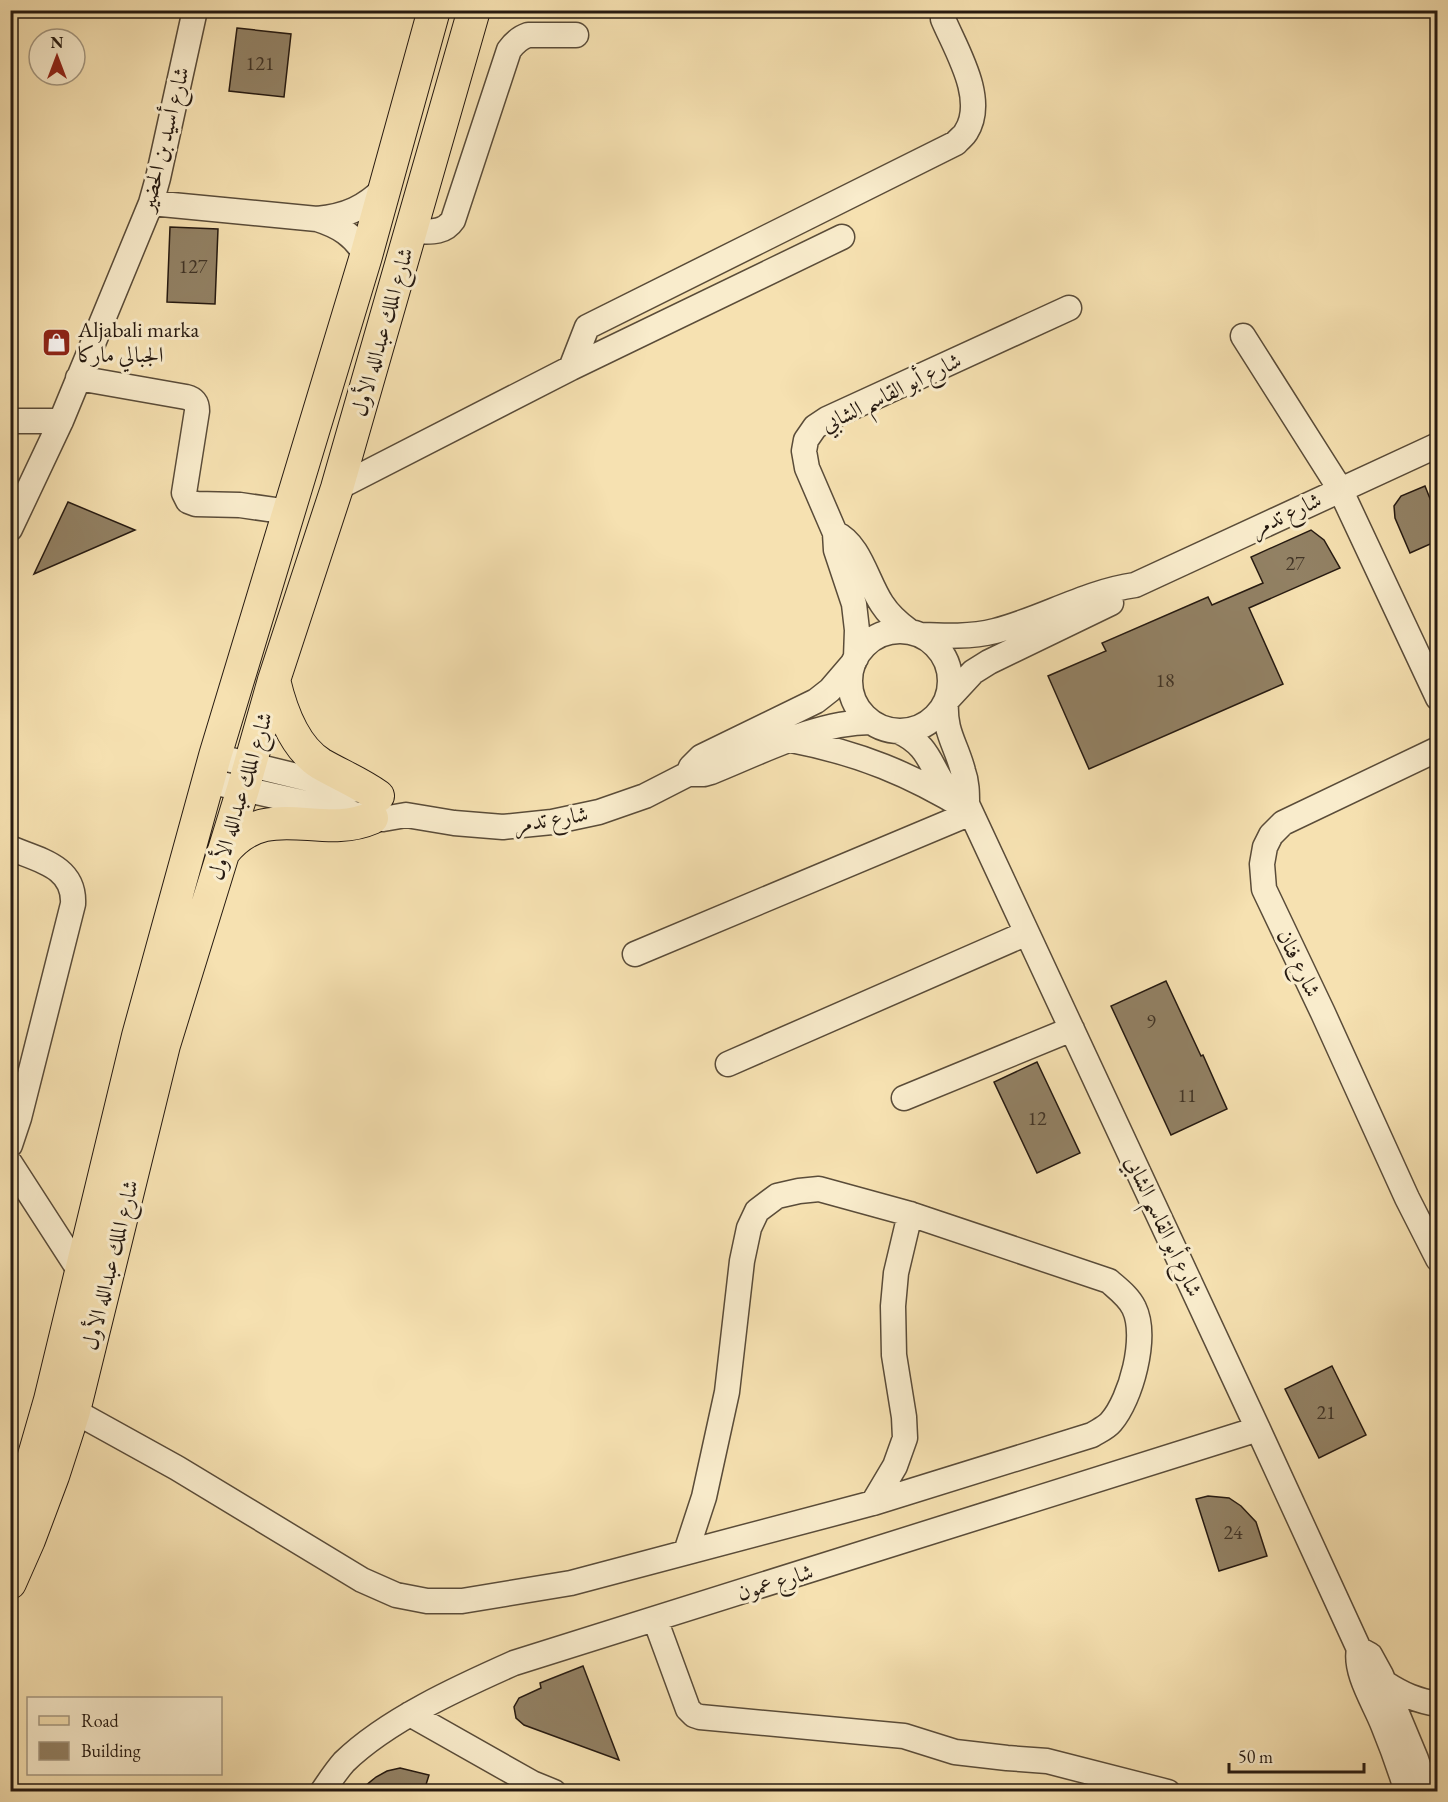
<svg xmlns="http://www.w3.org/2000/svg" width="1448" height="1802" viewBox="0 0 1448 1802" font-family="'EB Garamond',Amiri,serif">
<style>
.building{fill:#928164;stroke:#261a11;stroke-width:1.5}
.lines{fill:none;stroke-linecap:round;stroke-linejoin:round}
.minor-casing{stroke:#5a4c39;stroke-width:27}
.major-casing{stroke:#261a11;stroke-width:34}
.minor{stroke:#f9eccc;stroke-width:24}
.major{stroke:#f6e1b1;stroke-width:32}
.labels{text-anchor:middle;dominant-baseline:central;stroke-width:6;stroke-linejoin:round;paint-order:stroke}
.number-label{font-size:20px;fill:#413426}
.street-label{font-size:22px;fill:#261a11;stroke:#f9eccc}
.poi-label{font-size:22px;fill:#261a11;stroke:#f9eccc;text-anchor:start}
</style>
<rect width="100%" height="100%" fill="#f6e1b1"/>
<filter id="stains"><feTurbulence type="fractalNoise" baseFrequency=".00333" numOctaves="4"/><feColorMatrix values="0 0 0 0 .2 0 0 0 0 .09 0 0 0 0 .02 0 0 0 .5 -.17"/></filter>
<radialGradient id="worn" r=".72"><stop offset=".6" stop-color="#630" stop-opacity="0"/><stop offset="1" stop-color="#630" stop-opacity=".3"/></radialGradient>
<path class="building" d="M237 28 291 34 284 97 229 91Z
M170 227 218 229 215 304 167 302Z
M1425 486 1437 516V541L1410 553 1395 518 1394 506 1401 496Z
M68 502 135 530 34 574Z
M1311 530 1324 540 1340 568 1249 608 1283 684 1089 769 1048 676 1106 651 1102 643 1208 597 1212 605 1263 583 1251 557Z
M1166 981 1201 1056 1203 1055 1227 1109 1171 1135 1111 1006Z
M1037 1062 1080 1153 1037 1173 994 1082Z
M1332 1366 1366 1435 1319 1458 1285 1389Z
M1208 1496 1229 1498 1241 1506 1256 1522 1267 1556 1219 1571 1196 1499Z
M583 1666 619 1760 524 1725 516 1718 514 1707 519 1698 541 1688 540 1683Z
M400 1768 429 1775 424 1791H359L376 1777 387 1771Z"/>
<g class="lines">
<defs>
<path id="minor" d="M151 203 317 219C347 216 364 208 386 187
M317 219C339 226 354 235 366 256
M411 231C427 231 443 235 453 220L509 50C514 43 519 38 528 35H576
M1243 336 1340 489 1438 698
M571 368 587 327 956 143C959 139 964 136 966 132 987 99 956 50 943 19
M78 378 186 397C194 399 197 403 197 411L184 493 188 501 196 504 240 505 289 512
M10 421H61
M337 488 571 368 842 237
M10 529 61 421 151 203 158 178 195 10
M835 533C860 544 867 582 882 604 889 615 898 623 909 631
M850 681a50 50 0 1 1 100 0a50 50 0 1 1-100 0Z
M921 635C945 636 971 637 995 631 1042 619 1086 592 1135 585L1438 445
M856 658 857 630 854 604 836 550 835 533 807 468 804 451 806 440 815 427 827 419 1069 308
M948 699 973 672 989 662 1111 603
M946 702C944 732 956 744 963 771 967 782 967 793 967 804L1258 1429 1359 1649C1354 1672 1375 1704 1383 1725 1392 1747 1400 1769 1407 1792
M898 731C936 748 929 775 955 796
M791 740C859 753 910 774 969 810
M1438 749 1283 823 1271 835 1265 847 1262 864 1264 889 1323 1013 1407 1198 1438 1259
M215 756 354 790
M688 774 691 767 701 757 816 701 830 690 854 662
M208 781 372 818 383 819 406 815 454 823 503 827 552 822 599 812 645 796 688 774H704L711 772C761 752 817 722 871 722
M10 848C38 860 75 866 73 904L19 1118 10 1145
M635 954 971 813
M728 1064 1027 933
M904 1098 1072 1029
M10 1163 81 1273
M74 1411 177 1468 362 1580 396 1595 427 1601H462L571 1583 873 1503 1092 1435C1098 1431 1106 1428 1111 1422 1131 1399 1148 1337 1134 1308 1129 1297 1118 1289 1109 1281L910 1214 819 1189 799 1191 777 1196 757 1211 749 1228 742 1261 727 1392 704 1497 686 1552
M873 1503 895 1466 905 1438 904 1417 894 1355 893 1306 896 1273 910 1214
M655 1619 688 1709 694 1715 700 1717 904 1736 955 1752 1007 1758 1047 1761 1168 1792
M1359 1649 1370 1655 1381 1675 1416 1759 1427 1792
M1385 1683C1402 1694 1417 1701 1438 1704
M410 1714 532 1783 554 1792
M322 1792C329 1782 336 1771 344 1762 387 1720 460 1687 514 1663L1258 1429"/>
<path id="major" d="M274 680C281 710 294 747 321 764 340 775 360 783 378 796
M223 853C267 797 319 841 372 818
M10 1519 31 1466 50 1400 138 1036 215 756 366 256 434 10
M10 1583 29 1540 53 1476 74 1411 164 1045 243 789 274 680 337 488 474 10"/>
</defs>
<use href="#minor" class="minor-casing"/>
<use href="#major" class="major-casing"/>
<use href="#minor" class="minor"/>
<use href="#major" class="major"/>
</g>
<defs>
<symbol id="shop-square" viewBox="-11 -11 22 22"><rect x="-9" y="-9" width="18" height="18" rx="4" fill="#8f2418" stroke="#f9eccc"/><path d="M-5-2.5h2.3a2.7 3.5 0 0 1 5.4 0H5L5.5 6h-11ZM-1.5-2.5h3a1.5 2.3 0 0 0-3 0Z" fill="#fff"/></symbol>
</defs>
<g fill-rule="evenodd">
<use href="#shop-square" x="40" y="326" width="33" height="33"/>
</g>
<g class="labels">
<g class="number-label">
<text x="260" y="63">121</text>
<text x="193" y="266">127</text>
<text x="1295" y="563">27</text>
<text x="1165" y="680">18</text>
<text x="1151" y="1021">9</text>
<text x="1187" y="1095">11</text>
<text x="1037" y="1118">12</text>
<text x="1326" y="1412">21</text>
<text x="1233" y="1532">24</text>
</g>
<g class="street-label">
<text transform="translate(164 139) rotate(-76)">شارع أسيد بن الحضير</text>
<text transform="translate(382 332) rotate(-74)">شارع الملك عبدالله الأول</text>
<text transform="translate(891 392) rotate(-26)">شارع أبو القاسم الشابي</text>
<text transform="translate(1286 514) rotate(-25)">شارع تدمر</text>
<text transform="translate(240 796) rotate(-73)">شارع الملك عبدالله الأول</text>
<text transform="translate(551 819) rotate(-9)">شارع تدمر</text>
<text transform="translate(1299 963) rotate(64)">شارع فنان</text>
<text transform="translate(1164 1226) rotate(65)">شارع أبو القاسم الشابي</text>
<text transform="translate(110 1265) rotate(-76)">شارع الملك عبدالله الأول</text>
<text transform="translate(775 1582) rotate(-17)">شارع عمون</text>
</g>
<g class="poi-label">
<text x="78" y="329">Aljabali marka<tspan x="78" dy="25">الجبالي ماركا</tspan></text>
</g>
</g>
<rect width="1448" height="1802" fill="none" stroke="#f6e1b1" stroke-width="36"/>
<rect x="12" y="12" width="1424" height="1778" fill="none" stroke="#261a11" stroke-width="3"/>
<rect x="18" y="18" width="1412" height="1766" fill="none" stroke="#261a11" stroke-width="1.5"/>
<rect x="27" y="1697" width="195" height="78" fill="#f9eccc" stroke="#a59881" stroke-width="1.5"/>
<rect x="39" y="1716" width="30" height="9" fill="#f6e1b1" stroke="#a59881" stroke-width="1.5"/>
<text x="81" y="1727" font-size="18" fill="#261a11">Road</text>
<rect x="39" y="1742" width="30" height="18" fill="#928164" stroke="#a59881" stroke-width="1.5"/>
<text x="81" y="1757" font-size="18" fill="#261a11">Building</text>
<g transform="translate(57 57)"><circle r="28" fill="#f9eccc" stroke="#a59881" stroke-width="1.5"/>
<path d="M0-4.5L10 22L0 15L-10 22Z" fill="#8f2418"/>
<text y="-9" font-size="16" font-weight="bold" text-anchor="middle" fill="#261a11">N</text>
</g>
<path d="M1229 1763v9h135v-9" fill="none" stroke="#261a11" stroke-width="3"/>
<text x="1238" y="1763" font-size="18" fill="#261a11" stroke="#f9eccc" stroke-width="4.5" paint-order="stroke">50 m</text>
<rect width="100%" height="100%" filter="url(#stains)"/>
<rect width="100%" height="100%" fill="url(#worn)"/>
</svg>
